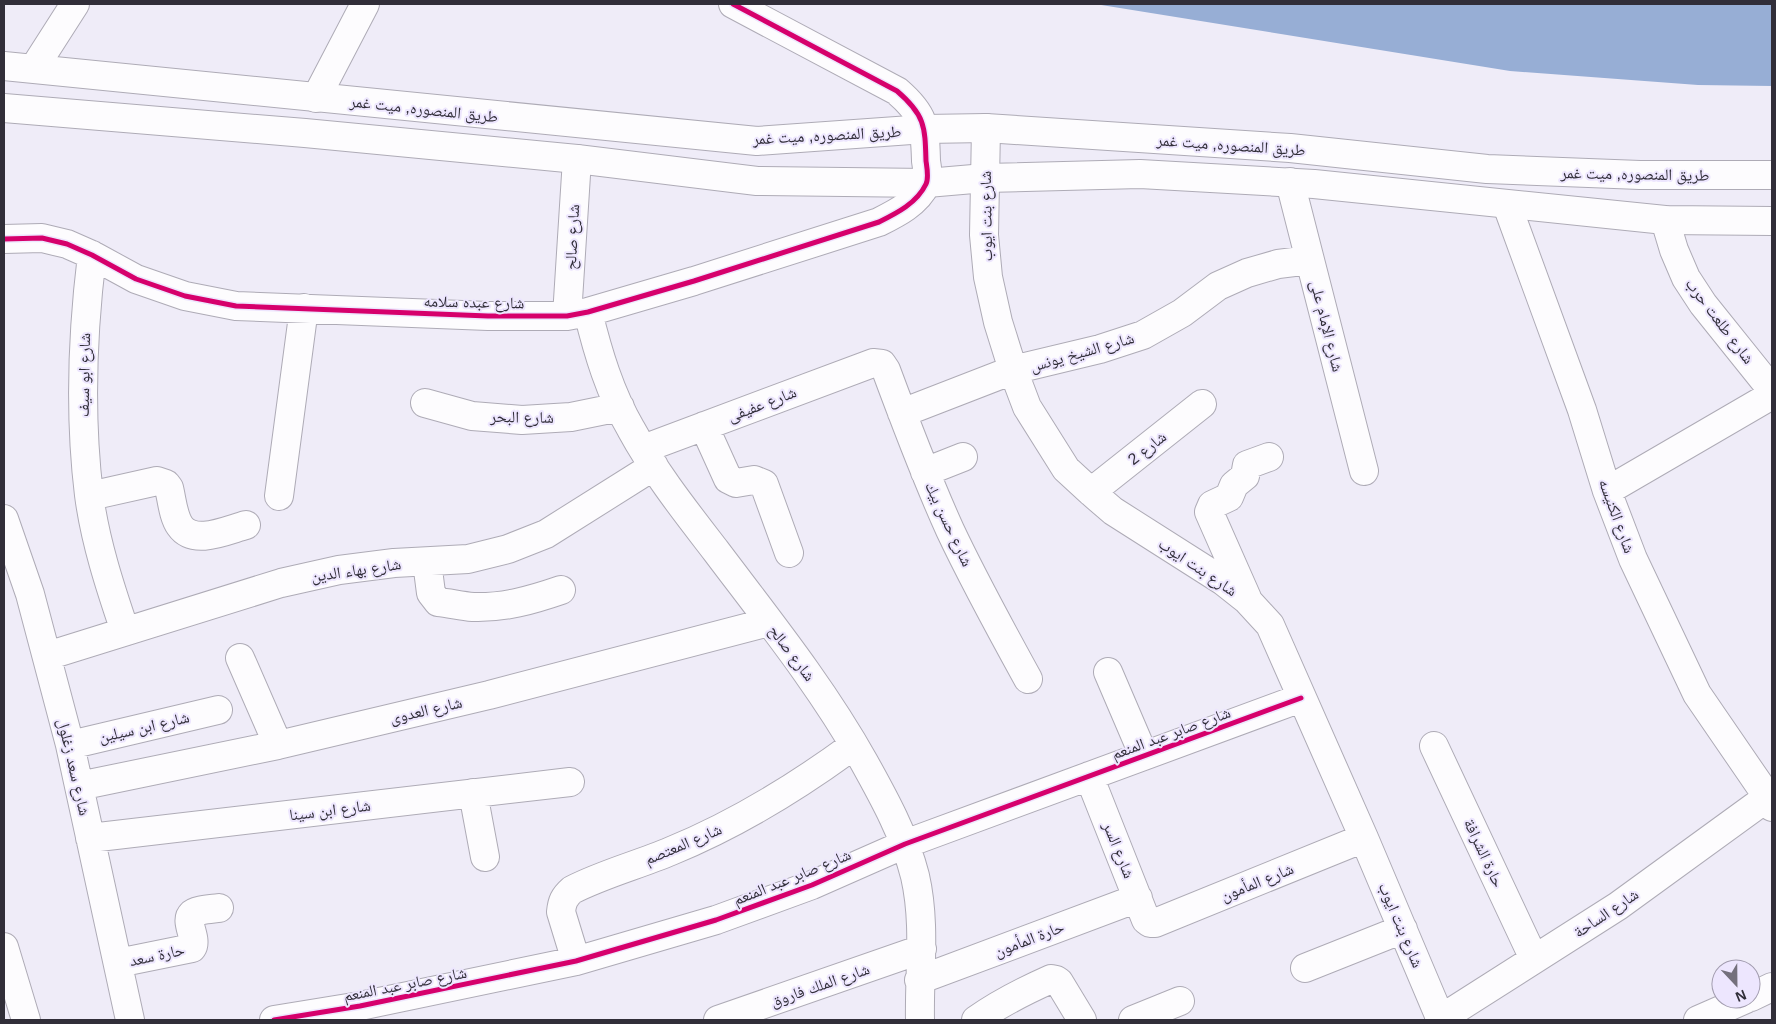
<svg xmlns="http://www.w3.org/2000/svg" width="1776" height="1024" viewBox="0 0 1776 1024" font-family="Arial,'Noto Naskh Arabic',sans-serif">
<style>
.water{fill:#97aed5}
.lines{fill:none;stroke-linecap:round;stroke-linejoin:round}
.street-casing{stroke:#aeabb6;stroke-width:30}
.secondary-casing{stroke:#aeabb6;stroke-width:30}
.street{stroke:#fdfcfe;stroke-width:28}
.secondary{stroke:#fdfcfe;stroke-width:28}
.cycleway-casing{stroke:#ede6fe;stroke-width:8}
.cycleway{stroke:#d6006c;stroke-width:5}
.labels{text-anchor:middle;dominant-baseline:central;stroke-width:4;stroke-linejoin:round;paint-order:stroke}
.street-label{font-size:16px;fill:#312e39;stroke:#ede6fe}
</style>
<rect width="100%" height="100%" fill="#efecf8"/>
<path class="water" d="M1095 4H1772V86L1698 85 1510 71Z"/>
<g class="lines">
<defs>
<path id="street" d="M34 68 75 4
M316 98 365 4
M986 128 984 235 988 277 998 322 1013 370 1027 407 1066 469 1091 492 1113 511 1223 581 1247 600 1270 625 1364 838 1441 1020
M1290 182 1364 471
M1507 205 1582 410 1607 491 1633 559 1697 694 1767 796 1772 807
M1665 220 1674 250 1686 278 1703 304 1772 390
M4 239 42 238 67 244 92 255 136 279 185 296 236 306 488 316H567L588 312 694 281 879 222C897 213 917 203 926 184 929 178 927 168 926 161 925 126 925 115 897 91L733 4
M92 255C82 336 79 413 89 495 95 541 110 587 125 631
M588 312C598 353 610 393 631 429 655 473 686 512 716 551 768 620 822 687 864 762 884 798 905 836 915 876 926 924 919 972 920 1020
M567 316 577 159
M425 403 472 416 522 420 571 417 620 407
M902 413 1013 370 1100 349 1143 335 1182 313 1218 286 1247 273 1278 264 1310 260
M704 426 728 479 736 483 754 480 764 484 789 553
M643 449 873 363 882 364 886 370C906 424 926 477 950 530 974 581 1001 630 1028 679
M925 472 963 457
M1607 491 1772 395
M1091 492 1202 404
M90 496 157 481 166 484 169 488C172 500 173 516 180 526 194 546 227 530 246 525
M279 496 304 308
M4 519 30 594 70 745 130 1020
M427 562 431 593 438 602C449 603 461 606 473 607 504 608 532 600 561 590
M1247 598 1209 512 1212 505 1229 497 1234 485 1245 476 1247 465 1269 457
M47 656 281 583 339 570 394 563 468 559 508 549 546 534 654 466
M240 658 278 745
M1108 672 1144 756
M70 745 218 710
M1434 746 1534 959
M1089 776 1146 920 1150 923H1155L1364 838
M79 786 278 745 489 695 769 622
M473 793 485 857
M90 838 570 782
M4 947 26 1020
M576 961 561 912C562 902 564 897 572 890 603 874 638 865 671 851 737 824 797 787 854 745
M118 963 192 948C198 939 184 921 192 914 195 910 213 909 219 908
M1305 968 1403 929
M919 980 1138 898
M1751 997 1772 987
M274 1020 360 1006 576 961 716 920 812 885 905 844 1301 698
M718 1020 922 949
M976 1020C1000 1003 1024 991 1051 979L1056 980 1059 982 1082 1020
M1133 1020 1180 1001
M1439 1020 1618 906 1772 794
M1698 1020 1746 999"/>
<path id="secondary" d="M4 66 757 141 925 129 986 128 1290 148 1487 169 1640 175H1772
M4 108 305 133 577 159 757 181 927 183 985 178 1140 174 1314 184 1665 220 1772 221"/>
</defs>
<use href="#street" class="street-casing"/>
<use href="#secondary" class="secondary-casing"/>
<use href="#street" class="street"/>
<use href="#secondary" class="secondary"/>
<defs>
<path id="cycleway" d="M4 239 42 238 67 244 92 255 136 279 185 296 236 306 488 316H567L588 312 694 281 879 222C897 213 917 203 926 184 929 178 927 168 926 161 925 126 925 115 897 91L733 4
M274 1020 360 1006 576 961 716 920 812 885 905 844 1301 698"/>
</defs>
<use href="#cycleway" class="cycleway-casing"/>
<use href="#cycleway" class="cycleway"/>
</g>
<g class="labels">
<g class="street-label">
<text transform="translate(424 109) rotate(6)">طريق المنصوره, ميت غمر</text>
<text transform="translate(827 135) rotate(-3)">طريق المنصوره, ميت غمر</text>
<text transform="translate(1231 145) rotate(4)">طريق المنصوره, ميت غمر</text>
<text transform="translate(1635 174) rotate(1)">طريق المنصوره, ميت غمر</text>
<text transform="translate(986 216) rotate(-91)">شارع بنت ايوب</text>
<text transform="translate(572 237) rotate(-87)">شارع صالح</text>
<text transform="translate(474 302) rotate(1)">شارع عبده سلامه</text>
<text transform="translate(1720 321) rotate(53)">شارع طلعت حرب</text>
<text transform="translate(1327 326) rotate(76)">شارع الإمام على</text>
<text transform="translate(1082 352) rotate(-16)">شارع الشيخ يونس</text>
<text transform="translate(84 375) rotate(-89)">شارع ابو سيف</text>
<text transform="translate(762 404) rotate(-21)">شارع عفيفى</text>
<text transform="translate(522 417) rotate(1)">شارع البحر</text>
<text transform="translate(1147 448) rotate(-38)">شارع 2</text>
<text transform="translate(1617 516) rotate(70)">شارع الكنيسه</text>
<text transform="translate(949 524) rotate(65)">شارع حسن بيك</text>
<text transform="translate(1198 567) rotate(34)">شارع بنت ايوب</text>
<text transform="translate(356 570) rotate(-8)">شارع بهاء الدين</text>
<text transform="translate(792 653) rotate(53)">شارع صالح</text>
<text transform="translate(426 710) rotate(-13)">شارع العدوى</text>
<text transform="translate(144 727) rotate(-13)">شارع ابن سيلين</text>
<text transform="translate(1171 733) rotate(-20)">شارع صابر عبد المنعم</text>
<text transform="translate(74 767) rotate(77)">شارع سعد زغلول</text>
<text transform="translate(330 810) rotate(-7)">شارع ابن سينا</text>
<text transform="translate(683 844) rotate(-23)">شارع المعتصم</text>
<text transform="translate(1119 850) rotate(68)">شارع السر</text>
<text transform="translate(1484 853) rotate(65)">حارة الشرافة</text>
<text transform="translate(792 877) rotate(-22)">شارع صابر عبد المنعم</text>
<text transform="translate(1257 882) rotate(-22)">شارع المأمون</text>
<text transform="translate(1606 913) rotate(-34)">شارع الساحة</text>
<text transform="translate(1401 925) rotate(67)">شارع بنت ايوب</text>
<text transform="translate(1029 939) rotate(-21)">حارة المأمون</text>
<text transform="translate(157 955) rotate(-12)">حارة سعد</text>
<text transform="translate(405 984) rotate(-11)">شارع صابر عبد المنعم</text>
<text transform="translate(820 985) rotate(-19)">شارع الملك فاروق</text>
</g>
</g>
<rect width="1776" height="1024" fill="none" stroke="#312e39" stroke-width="10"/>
<g transform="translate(1736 984) rotate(158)"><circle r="24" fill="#ede6fe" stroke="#a29caf"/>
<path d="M0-4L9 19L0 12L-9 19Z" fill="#74707c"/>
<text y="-8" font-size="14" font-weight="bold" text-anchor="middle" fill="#312e39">N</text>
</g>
</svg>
